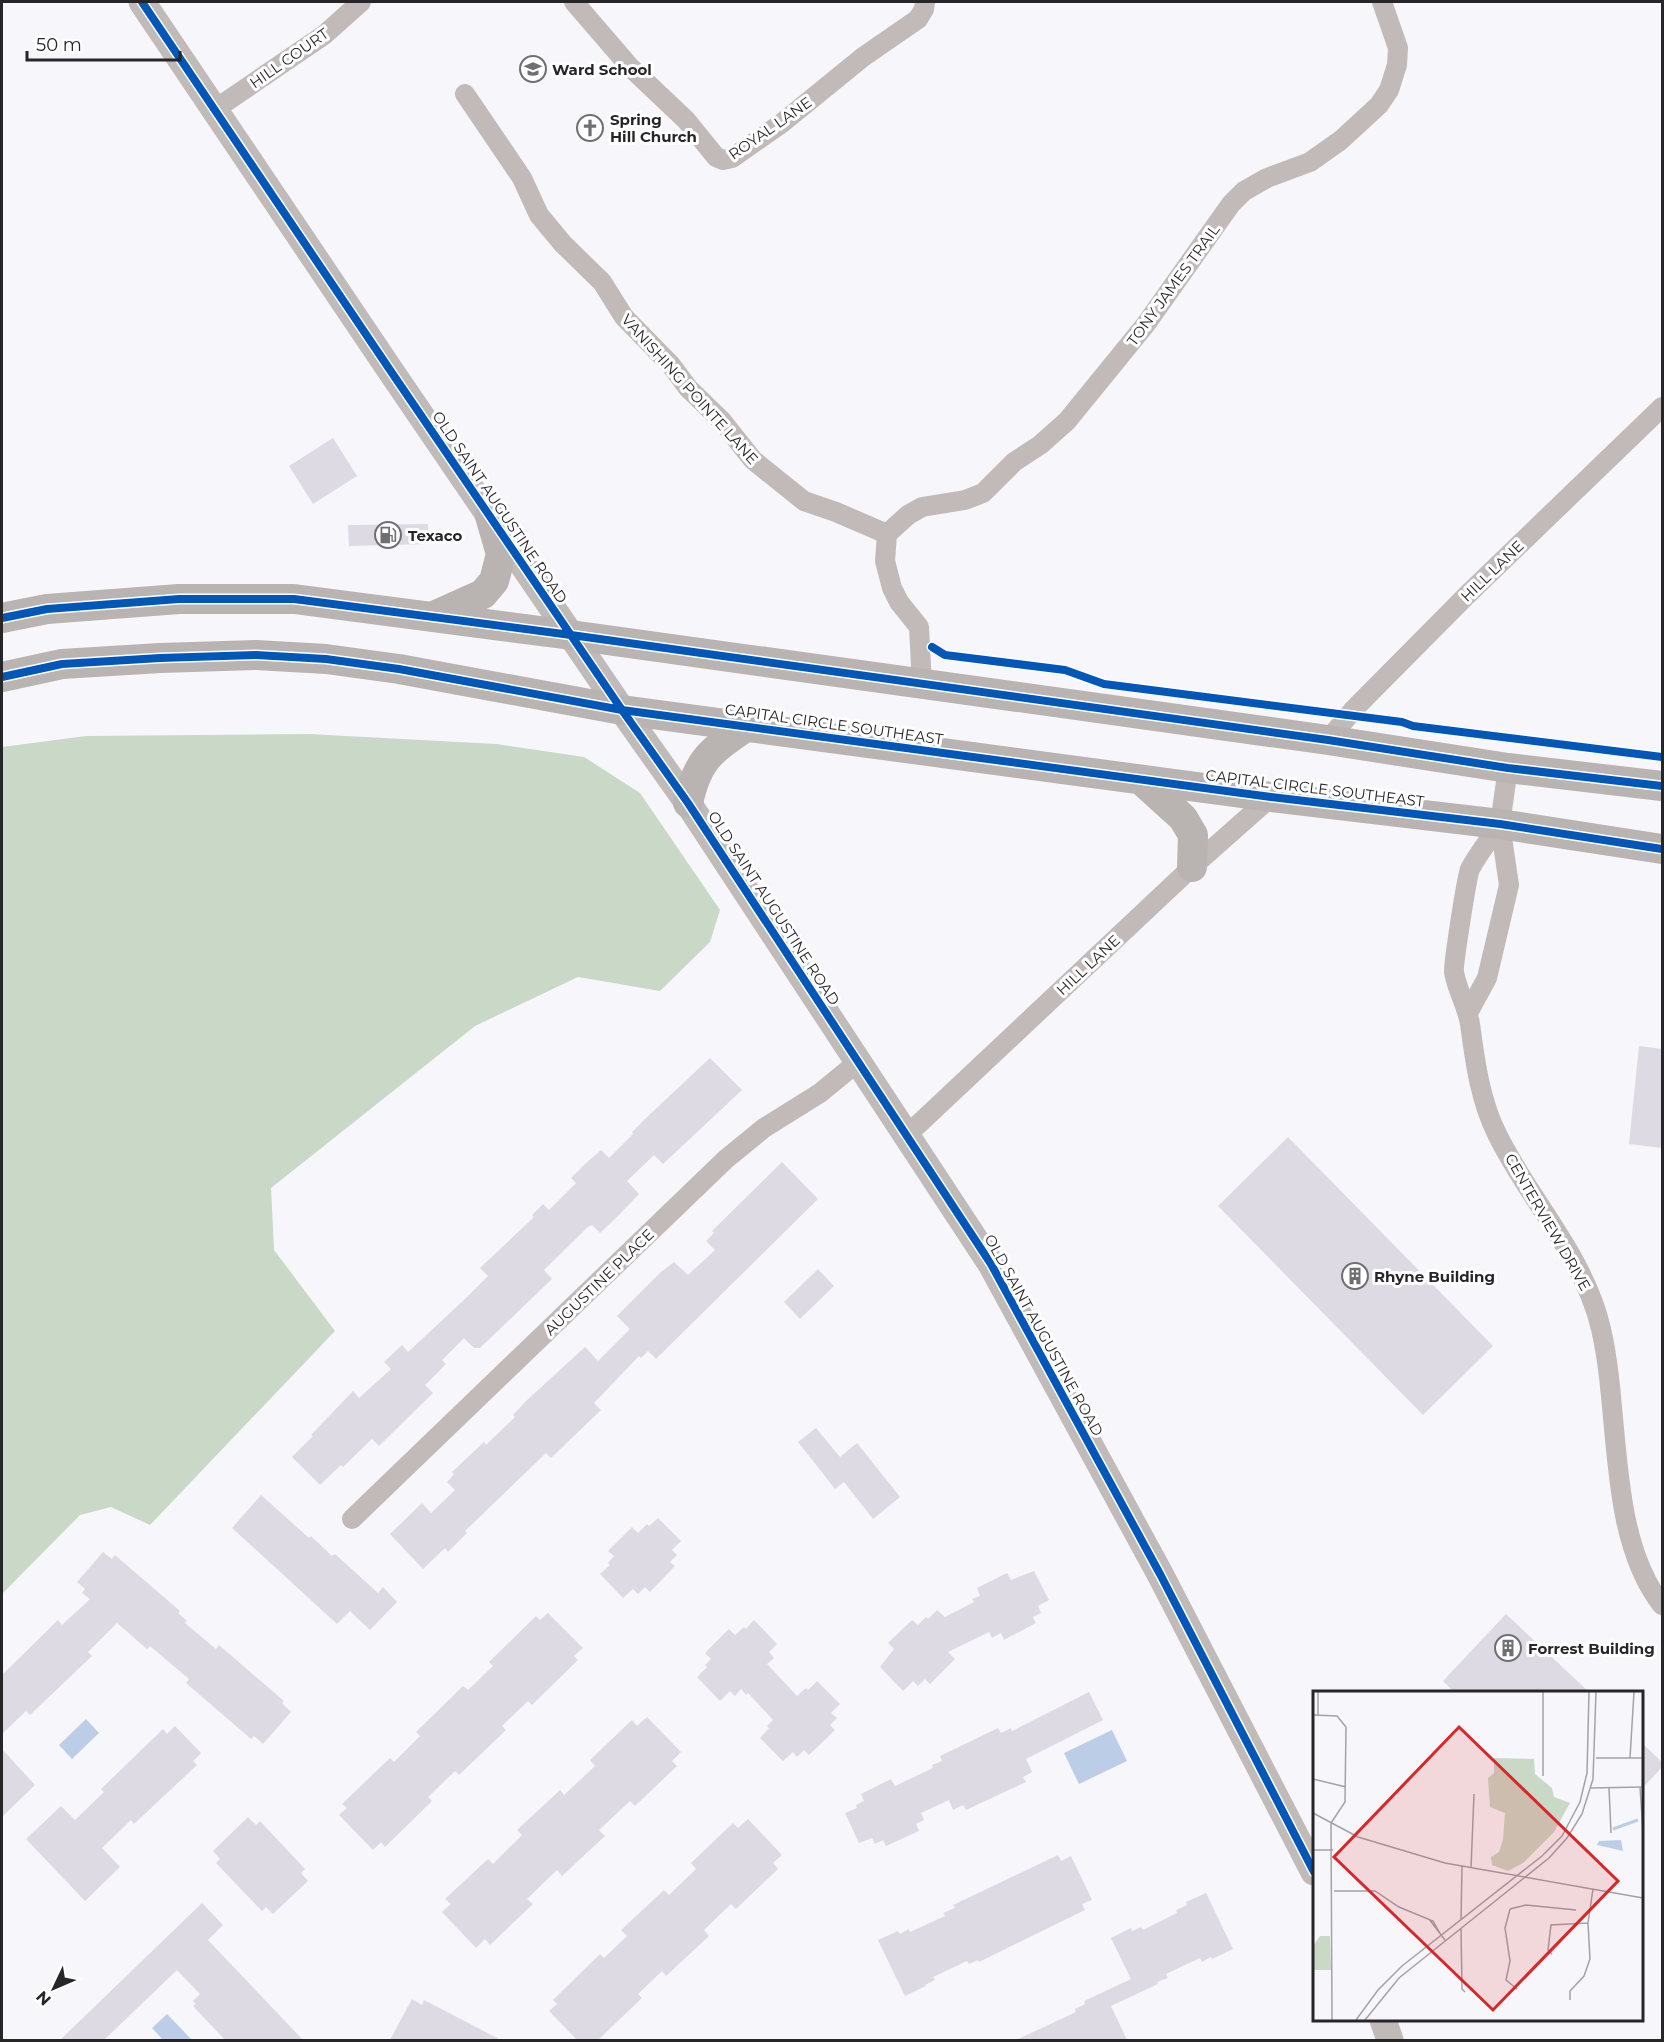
<svg xmlns="http://www.w3.org/2000/svg" width="1664" height="2042" viewBox="0 0 1664 2042" font-family="Montserrat,sans-serif">
<style>
.forest{fill:#cad8c7}
.water{fill:#bccee7}
.building{fill:#dddae4}
.lines{fill:none;stroke-linecap:round;stroke-linejoin:round}
.street{stroke:#c1bab9;stroke-width:20}
.secondary{stroke:#c0bab9;stroke-width:27}
.primary{stroke:#b9b3b1;stroke-width:30}
.cycleway-casing{stroke:#fff;stroke-width:11}
.cycleway{stroke:#0057b8;stroke-width:8}
.labels{text-anchor:middle;dominant-baseline:central;stroke-width:6;stroke-linejoin:round;paint-order:stroke}
.street-label{font-size:15px;fill:#262528;stroke:#fff}
.poi-label{font-size:15px;font-weight:bold;fill:#262528;stroke:#fff;text-anchor:start}
.inset-river{fill:none;stroke:#bccee7;stroke-width:3}
.inset-road{fill:none;stroke:#a3a2a7;stroke-width:1.5}
.view{fill:#d62828;fill-opacity:0.15;stroke:#d62828;stroke-width:3}
.inset-edge{fill:none;stroke:#262528;stroke-width:3}
</style>
<rect width="100%" height="100%" fill="#f7f6fb"/>
<path class="forest" d="M309 734 496 744 584 757 640 793 720 910 710 942 660 991 578 977 475 1026 271 1188 274 1250 335 1331 150 1525 111 1507 80 1515 2 1594V747L86 736Z"/>
<path class="water" d="M86 1719 99 1733 72 1759 59 1745Z
M1112 1730 1127 1761 1079 1784 1064 1753Z
M167 2014 192 2040H163L152 2028Z"/>
<path class="building" d="M333 438 357 476 313 504 289 466Z
M428 524V544L349 546 348 525Z
M1639 1046 1662 1049V1148L1629 1144Z
M710 1058 742 1090 663 1164 654 1155 627 1181 639 1194 617 1217 600 1233 592 1225 588 1227 544 1270 552 1279 480 1348H474L464 1338 442 1360 446 1364 425 1385 433 1393 379 1446 372 1439 343 1467 341 1465 320 1485 292 1457 313 1436 311 1435 353 1391 359 1398 391 1369 384 1362 402 1345 408 1352 466 1298 488 1276 480 1268 534 1217 532 1215 543 1204 549 1210 576 1183 571 1178 585 1164 601 1150 609 1158 633 1134 632 1132 647 1117Z
M1288 1137 1493 1346 1423 1415 1218 1206Z
M782 1162 818 1199 656 1359 648 1351 641 1358 639 1356 594 1403 601 1410 551 1458 546 1453 465 1531 467 1533 448 1552 445 1548 423 1569 390 1534 422 1503 431 1513 455 1490 447 1482 454 1474 452 1472 484 1442 486 1445 515 1417 513 1415 526 1401 585 1347 598 1361 630 1329 617 1316 661 1272 674 1262 688 1275 715 1250 706 1241 714 1233 712 1231Z
M818 1269 834 1286 800 1319 784 1302Z
M816 1428 840 1457 857 1443 900 1497 873 1519 844 1482 835 1489 798 1442Z
M261 1495 309 1538 311 1536 332 1556 335 1554 378 1593 383 1587 397 1602 370 1630 350 1611 337 1624 232 1528Z
M658 1518 681 1541 672 1550 677 1555 670 1562 675 1566 650 1592 645 1587 638 1594 633 1589 623 1598 600 1574 610 1565 608 1563 614 1556 608 1551 632 1527 638 1533 647 1524 649 1526Z
M103 1552 112 1559 115 1555 180 1611 178 1613 187 1621 185 1623 216 1649 219 1645 284 1701 282 1703 291 1712 263 1744 254 1736 251 1739 186 1683 189 1679 150 1646 147 1649 117 1623 88 1652 92 1656 30 1715 26 1711 2 1734V1675L58 1620 62 1625 90 1599 82 1593 85 1589 77 1582Z
M1034 1571 1049 1600 1038 1606 1041 1613 1033 1617 1036 1623 1004 1640 1001 1633 992 1638 989 1632 948 1652 955 1659 930 1684 925 1679 918 1686 913 1681 903 1691 880 1667 894 1649 888 1643 912 1620 918 1625 926 1617 928 1619 937 1610 945 1617 974 1602 972 1599 980 1596 977 1588 1007 1573 1011 1580Z
M548 1613 583 1648 574 1656 578 1660 532 1705 528 1701 502 1726 506 1730 459 1775 455 1771 428 1797 432 1801 385 1847 381 1842 373 1850 339 1815 347 1808 342 1804 390 1758 394 1762 420 1736 416 1732 463 1686 468 1690 493 1666 489 1662 536 1616 540 1620Z
M1506 1614 1589 1692H1454L1443 1681Z
M754 1620 777 1644 769 1652 774 1658 767 1664 797 1696 806 1688 808 1690 817 1681 840 1704 831 1713 837 1718 830 1725 835 1730 809 1755 804 1750 797 1757 793 1752 783 1761 760 1738 769 1728 767 1726 773 1720 748 1693 746 1695 741 1689 735 1696 730 1691 720 1701 697 1677 707 1667 705 1665 711 1659 705 1653 729 1629 735 1635 744 1627 746 1629Z
M1089 1692 1103 1720 1026 1759 1032 1772 1023 1777 1026 1782 966 1810 963 1805 953 1810 949 1800 921 1813 924 1820 916 1824 919 1831 886 1846 883 1840 875 1844 872 1838 859 1843 845 1813 857 1808 856 1805 864 1801 861 1794 891 1779 895 1786 933 1768 932 1765 942 1761 940 1756 998 1728 1001 1733 1011 1728 1012 1731Z
M647 1717 681 1752 672 1761 677 1766 635 1806 630 1801 599 1830 605 1836 562 1876 557 1870 527 1899 533 1904 490 1945 485 1939 476 1948 442 1912 451 1904 445 1899 488 1859 493 1864 522 1835 517 1830 560 1790 564 1795 595 1766 590 1760 632 1720 637 1726Z
M175 1726 201 1753 193 1761 197 1765 134 1824 131 1820 102 1848 120 1867 85 1901 26 1839 61 1806 75 1820 104 1792 101 1789 163 1729 167 1734Z
M1641 1742 1662 1762V1767L1641 1790Z
M2 1749 35 1785 2 1817Z
M248 1817 256 1825 260 1821 305 1869 301 1873 308 1881 273 1914 266 1907 262 1911 237 1885 216 1863 220 1859 213 1851Z
M748 1819 782 1855 773 1863 778 1869 736 1909 731 1904 704 1930 709 1936 666 1976 662 1971 638 1994 642 1998 598 2040H577L549 2011 557 2004 553 2000 600 1954 604 1958 627 1936 621 1930 664 1890 669 1895 696 1869 691 1863 733 1823 738 1828Z
M1058 1855 1061 1861 1071 1856 1092 1900 1082 1904 1085 1910 979 1962 978 1960 969 1964 967 1961 933 1977 935 1980 925 1985 926 1986 905 1996 878 1940 898 1931 900 1934 909 1929 910 1932 945 1916 943 1913 955 1908 953 1905Z
M1206 1893 1233 1949 1212 1959 1211 1957 1202 1962 1200 1958 1166 1974 1168 1978 1157 1982 1158 1984 1111 2006 1127 2040H1016L1076 2012 1075 2009 1085 2004 1084 2001 1131 1979 1111 1938 1131 1928 1132 1931 1141 1927 1143 1930 1177 1913 1176 1910 1187 1905 1186 1902Z
M202 1903 223 1925 208 1940 303 2040H225L193 2006 196 2004 193 2001 200 1994 177 1970 104 2040H60Z
M412 1999 422 2005 424 2000 501 2040H390Z"/>
<g class="lines">
<path class="street" d="M574 2 630 67 686 120 716 157 723 160 732 158 782 123 863 57 918 19 924 9 925 2
M465 94 522 178 539 215 563 244 602 282 624 317 671 365 688 388 722 421 753 460 804 501 836 512 887 534
M214 110 324 35 361 2
M887 534 908 515 922 507 965 500 983 493 1014 462 1040 445 1067 421 1146 324 1231 204 1244 191 1267 178 1310 162 1341 140 1379 105 1389 90 1397 65 1398 48 1382 2
M887 534 885 561 892 588 899 602 919 627 922 685
M1328 740 1354 709 1466 596 1662 407
M1500 824C1490 839 1478 854 1470 869 1467 876 1453 965 1454 972 1457 990 1467 1006 1470 1024 1475 1061 1480 1100 1497 1134 1529 1200 1584 1255 1601 1329 1621 1414 1607 1535 1662 1605
M1468 1013 1487 978 1509 885 1500 824 1508 768
M907 1135 1192 867 1271 797
M352 1519 726 1159 764 1128 820 1093 859 1061"/>
<path class="secondary" d="M142 2 390 370 622 710 688 803 991 1264 1160 1574 1314 1872
M1383 2020 1390 2040"/>
<path class="primary" d="M434 616 483 594 494 581 501 554 490 516
M2 618 47 609 179 599H294L571 635 1328 740 1508 768 1662 786
M2 677 62 664 160 658 256 655 326 659 399 669 622 710 1271 797 1500 824 1662 849
M1141 780 1183 818 1193 835 1192 867
M688 803C698 758 711 751 747 726"/>
<defs>
<path id="cycleway" d="M142 2 390 370 622 710 688 803 991 1264 1160 1574 1314 1872
M2 618 47 609 179 599H294L571 635 1328 740 1508 768 1662 786
M932 647 945 655 1065 670 1104 684 1402 722 1413 726 1662 757
M2 677 62 664 160 658 256 655 326 659 399 669 622 710 1271 797 1500 824 1662 849"/>
</defs>
<use href="#cycleway" class="cycleway-casing"/>
<use href="#cycleway" class="cycleway"/>
</g>
<defs>
<symbol id="school-ring" viewBox="-11 -11 22 22"><circle r="9.5" fill="#fff" stroke="#6f6e72" stroke-width="1.5"/><path d="M0-5L7-2L0 1L-7-2ZM-4 1L0 2.5L4 1V4Q0 6-4 4Z" fill="#6f6e72"/></symbol>
<symbol id="church-ring" viewBox="-11 -11 22 22"><circle r="9.5" fill="#fff" stroke="#6f6e72" stroke-width="1.5"/><path d="M-1.2-6h2.4v3.5h3.3v2.4h-3.3V6h-2.4V-.1h-3.3v-2.4h3.3Z" fill="#6f6e72"/></symbol>
<symbol id="fuel-ring" viewBox="-11 -11 22 22"><circle r="9.5" fill="#fff" stroke="#6f6e72" stroke-width="1.5"/><path d="M-5.5-6h7V0h2V4h1.3V-2.5L3-4.5l.8-.8L6-3V5H2.5V1h-1V6h-7ZM-4.2-4.7v3.2H.2V-4.7Z" fill="#6f6e72"/></symbol>
<symbol id="building-ring" viewBox="-11 -11 22 22"><circle r="9.5" fill="#fff" stroke="#6f6e72" stroke-width="1.5"/><path d="M-4-6H4V6H1V3H-1V6H-4ZM-2.5-4.3h1.7v1.8h-1.7ZM.8-4.3h1.7v1.8H.8ZM-2.5-1h1.7V.8h-1.7ZM.8-1h1.7V.8H.8Z" fill="#6f6e72"/></symbol>
</defs>
<g fill-rule="evenodd">
<use href="#school-ring" x="518" y="54" width="30" height="30"/>
<use href="#church-ring" x="575" y="113" width="30" height="30"/>
<use href="#fuel-ring" x="373" y="520" width="30" height="30"/>
<use href="#building-ring" x="1340" y="1261" width="30" height="30"/>
<use href="#building-ring" x="1493" y="1633" width="30" height="30"/>
</g>
<g class="labels">
<g class="street-label">
<text transform="translate(289 58) rotate(-35)">HILL COURT</text>
<text transform="translate(770 128) rotate(-35)">ROYAL LANE</text>
<text transform="translate(1173 285) rotate(-54)">TONY JAMES TRAIL</text>
<text transform="translate(690 389) rotate(48)">VANISHING POINTE LANE</text>
<text transform="translate(500 507) rotate(56)">OLD SAINT AUGUSTINE ROAD</text>
<text transform="translate(1492 571) rotate(-44)">HILL LANE</text>
<text transform="translate(834 724) rotate(8)">CAPITAL CIRCLE SOUTHEAST</text>
<text transform="translate(1315 788) rotate(7)">CAPITAL CIRCLE SOUTHEAST</text>
<text transform="translate(774 908) rotate(57)">OLD SAINT AUGUSTINE ROAD</text>
<text transform="translate(1088 965) rotate(-43)">HILL LANE</text>
<text transform="translate(1548 1222) rotate(60)">CENTERVIEW DRIVE</text>
<text transform="translate(599 1282) rotate(-44)">AUGUSTINE PLACE</text>
<text transform="translate(1044 1335) rotate(61)">OLD SAINT AUGUSTINE ROAD</text>
</g>
<g class="poi-label">
<text x="552" y="69">Ward School</text>
<text x="610" y="119">Spring<tspan x="610" dy="17">Hill Church</tspan></text>
<text x="408" y="535">Texaco</text>
<text x="1374" y="1276">Rhyne Building</text>
<text x="1528" y="1648">Forrest Building</text>
</g>
</g>
<g transform="translate(1313 1691)">
<rect width="330" height="330" fill="#f7f6fb"/>
<path d="M181 67 221 68 222 83 239 97 241 106 257 112 241 141 210 172 195 180 179 174 178 166 186 161 190 149 192 122 177 116 175 87 181 82ZM7 245H17L18 279H0V255Z" fill="#cad8c7"/>
<path d="M308 149 310 160 284 154 286 150Z" fill="#bccee7"/>
<path class="inset-river" d="M300 138 325 129"/>
<path class="inset-road" d="M5 1V24M0 24 24 25 33 36 32 111 18 132M283 67H330M317 67 321 1M230 85V1M0 88 33 96M327 96 330 141M278 97 330 96M296 97 298 142M0 122 45 146 132 172 330 207M18 132 19 329M0 159H20M158 177 161 103M21 200H62L86 216 120 230 128 244M197 218 192 237 197 270 193 289 204 298M197 218 213 214 263 219M116 228 132 249M148 228 149 175M148 238 149 298 152 301M239 263 235 259 238 234 275 232M257 309V300L271 285 277 268 275 232 280 198M43 329 65 299 89 275 229 165 249 145 267 111 274 82 276 1M52 329 86 287 236 167 254 147 269 123 280 88 283 1"/>
<path class="view" d="M146 36 305 190 180 319 21 166Z"/>
<rect width="330" height="330" class="inset-edge"/>
</g>
<rect width="1664" height="2042" fill="none" stroke="#262528" stroke-width="6"/>
<g transform="translate(54 1988) rotate(226)" stroke="#ffffff" stroke-width="4.5" paint-order="stroke">
<path d="M0-4.5L10 22L0 15L-10 22Z" fill="#262528"/>
<text y="-9" font-size="16" font-weight="bold" text-anchor="middle" fill="#262528">N</text>
</g>
<path d="M27 51v9h153v-9" fill="none" stroke="#262528" stroke-width="3"/>
<text x="36" y="51" font-size="18" fill="#262528" stroke="#ffffff" stroke-width="4.5" paint-order="stroke">50 m</text>
</svg>
